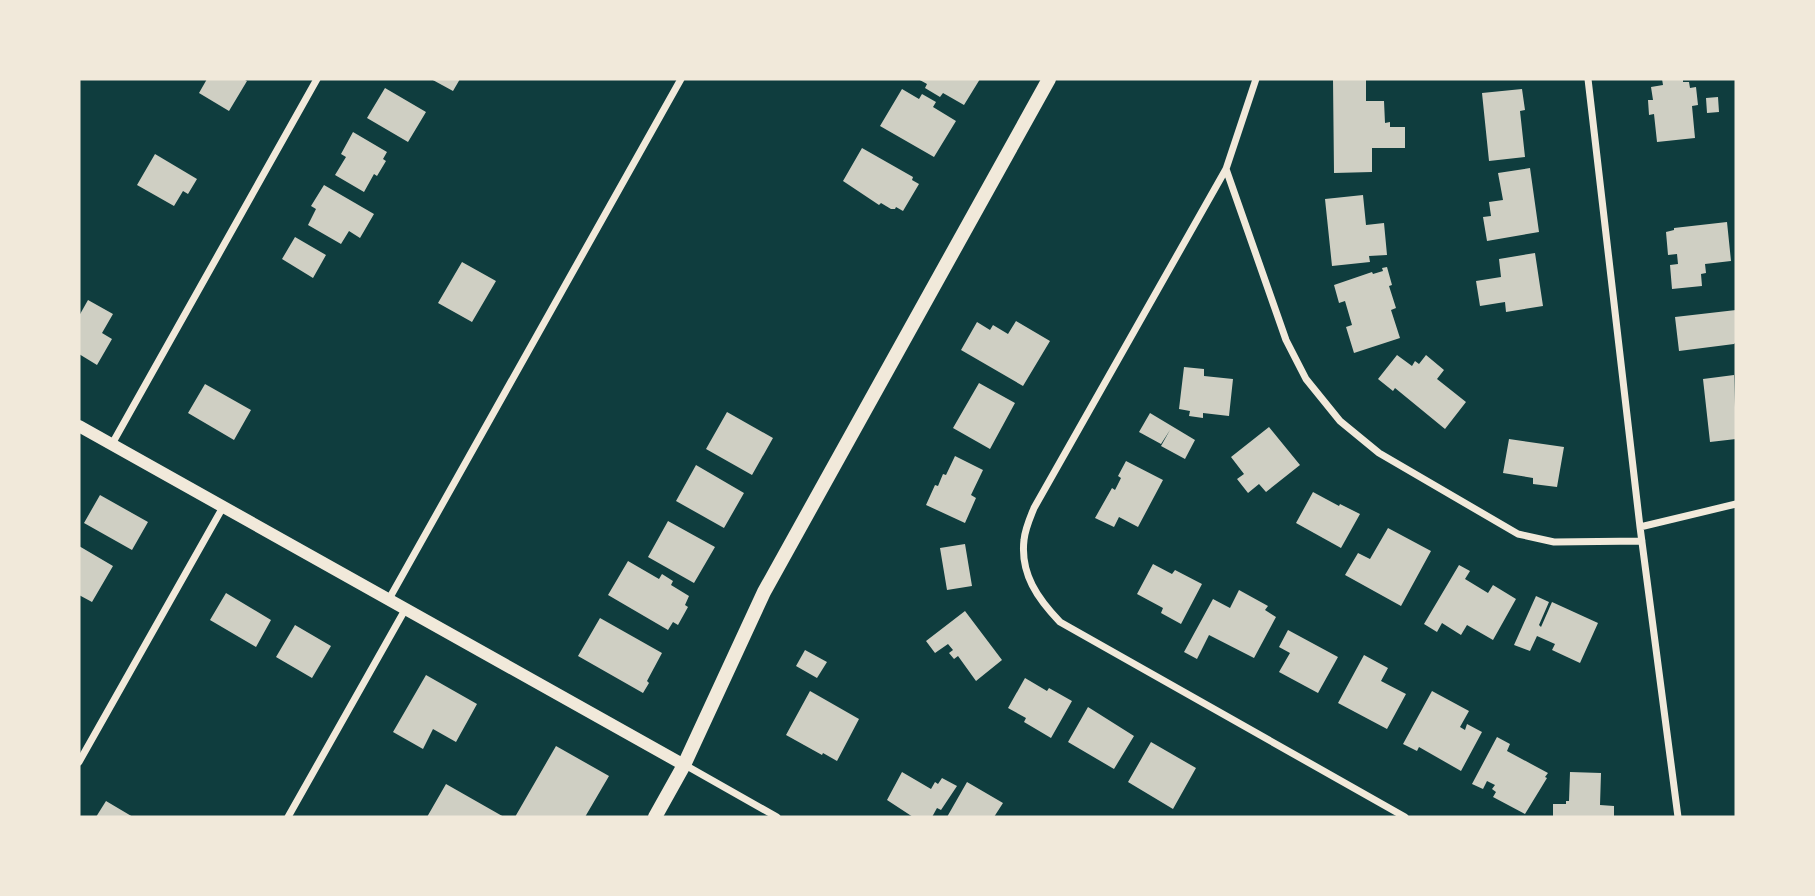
<svg xmlns="http://www.w3.org/2000/svg" width="1815" height="896" viewBox="0 0 1815 896" font-family="Poppins,sans-serif">
<style>
.building{fill:#cfcfc3}
.lines{fill:none;stroke-linecap:round;stroke-linejoin:round}
.minor{stroke:#f1e9da;stroke-width:7}
.tertiary{stroke:#f1e9da;stroke-width:12}
.secondary{stroke:#f1e9da;stroke-width:14}
</style>
<rect width="100%" height="100%" fill="#0f3d3e"/>
<path class="building" d="M207 79H243L247 81 229 111 199 93Z
M431 79H460L453 91Z
M918 79H980L964 105 943 93 940 97 925 88 927 84Z
M1333 79H1366V101H1384L1385 123 1390 122V127H1405V148H1372V172L1334 173Z
M1662 79H1683V82H1689L1690 88 1696 87 1698 105 1692 106 1695 138 1657 142 1654 114 1649 115 1648 100H1653L1651 87 1663 85Z
M385 88 426 112 408 142 367 118Z
M902 89 919 99 922 94 936 102 933 107 956 121 934 157 880 126Z
M1522 89 1525 110 1520 111 1525 157 1489 161 1482 93Z
M1718 97 1719 112 1707 113 1706 98Z
M353 132 387 152 383 159 386 161 377 176 374 174 364 192 335 175 346 157 341 154Z
M862 148 913 177 912 180 919 184 903 211 896 207 895 209H891L881 203 879 205 843 181Z
M155 154 197 179 188 194 183 191 174 206 137 185Z
M1530 168 1539 232 1487 241 1483 217 1491 216 1489 202 1503 200 1498 173Z
M324 185 374 214 360 238 349 231 341 244 308 225 316 209 311 206Z
M1363 195 1366 225 1384 223 1387 255 1369 256 1370 262 1332 266 1325 199Z
M1727 222 1731 261 1705 264 1706 273 1701 274 1702 286 1672 289 1670 265 1678 264 1677 254 1668 255 1666 232 1674 230V228Z
M295 237 326 255 313 278 282 259Z
M1535 253 1543 306 1506 312 1505 302 1480 306 1476 281 1501 277 1499 259Z
M462 262 496 281 472 322 438 303Z
M1387 267 1392 285 1389 286 1396 308 1391 310 1400 338 1354 353 1346 327 1352 325 1345 301 1339 303 1334 285 1372 272 1373 274 1383 271 1382 268Z
M88 300 113 314 102 333 112 339 97 365 79 354V316Z
M1736 310V342L1734 344 1679 351 1675 317Z
M1016 321 1050 341 1023 386 961 350 977 322 990 330 993 325 1008 334Z
M1397 355 1412 366 1415 361 1419 364 1426 355 1444 370 1437 379 1466 402 1445 429 1395 388 1393 391 1378 379Z
M1184 367 1204 369V376L1233 379 1229 416 1203 413V418L1189 416 1190 411 1179 409Z
M1734 375 1736 439 1710 442 1703 379Z
M979 383 1015 403 990 449 953 428Z
M205 384 251 410 234 440 188 413Z
M727 412 773 438 752 475 706 449Z
M1150 413 1195 440 1185 459 1161 446 1170 430 1161 444 1139 432Z
M1269 427 1300 465 1266 492 1259 484 1248 493 1237 479 1244 474 1231 457Z
M1509 439 1564 447 1557 487 1533 484V478L1503 473Z
M955 456 983 470 971 495 976 498 965 523 926 505 935 485 938 486 943 474 946 475Z
M1126 461 1163 480 1138 527 1119 517 1114 527 1095 518 1112 488 1115 490 1121 478 1118 476Z
M696 465 744 493 724 528 676 501Z
M1313 492 1339 506 1340 504 1360 514 1341 548 1296 523Z
M100 495 148 522 132 550 84 523Z
M668 521 715 547 694 583 648 557Z
M1388 528 1431 551 1401 606 1345 575 1358 553 1370 559Z
M965 544 972 586 947 590 940 548Z
M79 546 113 566 92 602 79 595Z
M628 561 659 579 662 574 673 581 671 585 689 596 685 605 688 607 678 625 673 622 668 630 608 595Z
M1153 564 1172 574 1175 570 1202 584 1181 624 1161 613 1163 608 1137 594Z
M1459 565 1470 571 1465 579 1488 593 1493 585 1516 599 1493 640 1467 625 1461 635 1442 623 1437 632 1424 624Z
M1239 590 1268 606 1265 610 1276 617 1254 658 1209 635 1197 659 1184 652 1213 599 1230 608Z
M226 593 271 620 256 647 210 620Z
M1536 596 1549 602 1539 625 1541 627 1552 602 1598 623 1580 663 1552 650 1555 644 1537 636 1530 651 1514 645Z
M965 611 1002 660 976 681 958 656 954 659 949 653 953 650 948 644 935 653 926 641Z
M600 618 662 653 647 681 649 683 643 693 578 656Z
M295 625 331 646 312 678 276 657Z
M1288 630 1338 657 1318 693 1279 672 1290 653 1279 647Z
M805 650 827 662 817 678 796 666Z
M1364 655 1388 668 1381 681 1406 694 1387 729 1338 703Z
M426 675 477 704 456 742 433 729 423 749 393 732Z
M1025 678 1047 691 1049 688 1072 701 1051 738 1024 722 1026 718 1008 708Z
M810 691 859 719 837 761 823 753 822 755 786 735Z
M1432 691 1469 711 1460 727 1465 730 1467 724 1482 732 1461 771 1419 747 1417 751 1403 744Z
M1088 707 1134 736 1114 769 1068 742Z
M1497 737 1510 744 1507 751 1548 773 1545 777 1547 778 1525 814 1493 797 1496 792 1492 789 1495 785 1487 781 1483 789 1472 784Z
M1151 742 1196 768 1173 809 1128 782Z
M556 746 609 776 585 817H515Z
M902 772 931 789 935 782 938 784 942 778 957 786 941 810 937 808 932 817H913L887 800Z
M1570 772 1601 773 1600 805 1614 806V817H1553V804H1566V801H1569Z
M967 782 1003 803 994 817H947Z
M446 784 504 817H427Z
M106 801 133 817H96Z"/>
<g class="lines">
<path class="minor" d="M1256 79 1226 169 1034 508C1030 518 1025 529 1024 540 1020 574 1038 599 1060 622L1405 817
M1588 79 1640 527 1678 817
M1226 169 1286 340 1306 379 1340 421 1379 453 1518 534 1554 542 1642 541
M112 444 317 79
M1640 527 1736 504
M389 599 681 79
M79 762 223 507
M685 765 777 817
M288 817 406 608"/>
<path class="tertiary" d="M79 426 684 765"/>
<path class="secondary" d="M655 817 684 765 764 592 1049 79"/>
</g>
<rect width="1815" height="896" fill="none" stroke="#f1e9da" stroke-width="161"/>
</svg>
